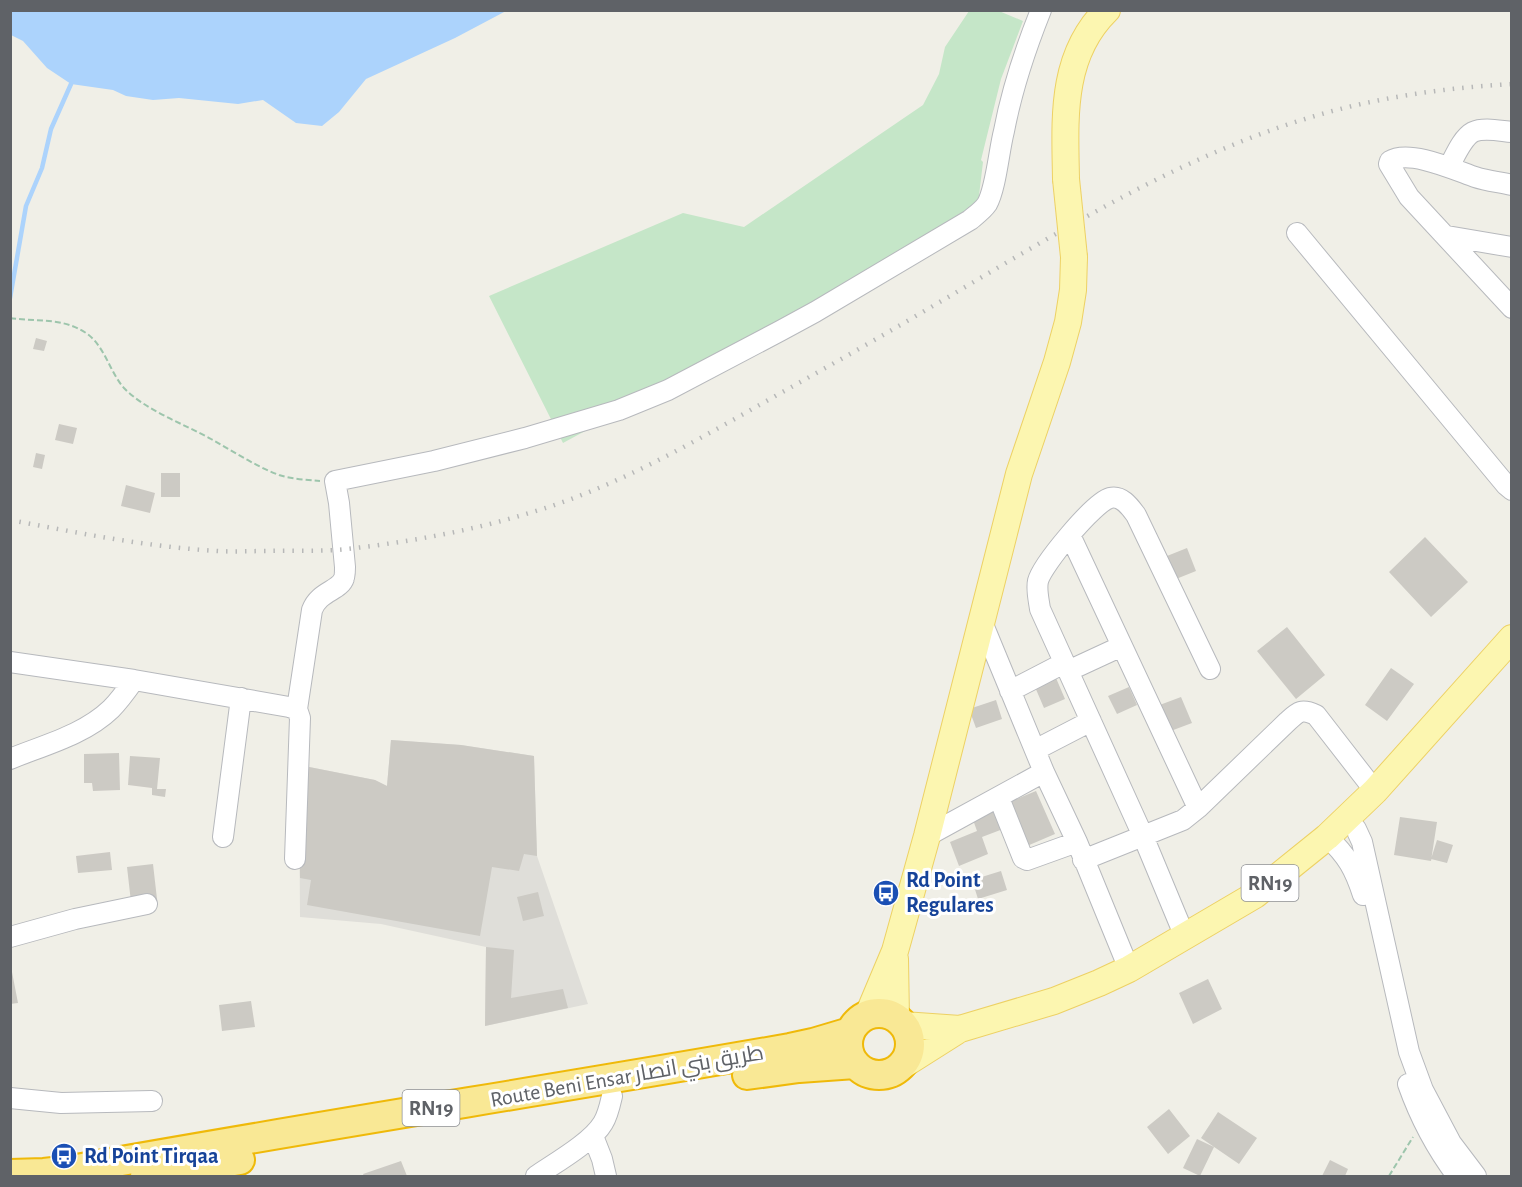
<svg xmlns="http://www.w3.org/2000/svg" width="1522" height="1187" viewBox="0 0 1522 1187" font-family="'Alegreya Sans',Cairo,sans-serif">
<style>
.industrial{fill:#dfded9}
.green{fill:#c5e6c8}
.water{fill:#acd3fc}
.lines{fill:none;stroke-linecap:round;stroke-linejoin:round}
.stream{stroke:#acd3fc;stroke-width:4.5}
.building{fill:#cccac4}
.minor-casing{stroke:#b7b9bd;stroke-width:22}
.major-casing{stroke:#edd164;stroke-width:28}
.highway-casing{stroke:#efb909;stroke-width:32}
.path{stroke:#9dc5ac;stroke-width:2;stroke-dasharray:6 3;stroke-linecap:butt}
.minor{stroke:#fff;stroke-width:20}
.major{stroke:#fcf6b0;stroke-width:26}
.highway{stroke:#f9e895;stroke-width:28}
.rail{stroke:#b7b8b8;stroke-width:4.5;stroke-dasharray:1.5 8;stroke-linecap:butt}
.major-bridge-casing{stroke:#edd164;stroke-width:28;stroke-linecap:butt}
.major-bridge{stroke:#fcf6b0;stroke-width:26}
.labels{text-anchor:middle;dominant-baseline:central;stroke-width:6;stroke-linejoin:round;paint-order:stroke}
.shield{fill:#fff;stroke:#8f9195;stroke-width:1.5}
.shield-label{font-size:21px;font-weight:bold;fill:#5f6267}
.transit-label{font-size:22px;font-weight:bold;fill:#164399;stroke:#fff;text-anchor:start}
.street-label{font-size:22px;fill:#5f6267;stroke:#fff}
</style>
<rect width="100%" height="100%" fill="#f0efe7"/>
<path class="industrial" d="M391 740 461 745 534 756 537 856 588 1004 485 1026 486 947 381 924 300 917 299 765 375 780 387 786Z"/>
<path class="green" d="M969 11H999L1023 21 1001 79 981 160 983 162 978 204 683 378 563 443 489 296 683 213 744 227 923 105 939 74 945 47Z"/>
<path class="water" d="M11 10H506V11L455 38 366 79 339 112 322 126 296 123 263 100 238 104 179 98 153 100 126 96 113 90 71 84 47 68 23 41 11 35Z"/>
<g class="lines">
<path class="stream" d="M10 298 26 206 42 168 51 129 71 84"/>
</g>
<path class="building" d="M36 338 47 341 44 351 33 349Z
M59 424 77 428 73 444 55 440Z
M36 453 45 455 42 469 33 467Z
M161 473H180V497H161Z
M126 485 155 493 150 513 121 506Z
M1425 537 1468 582 1431 617 1389 572Z
M1187 548 1196 571 1171 581 1162 558Z
M1287 627 1325 675 1296 699 1257 651Z
M1391 668 1414 684 1387 721 1365 705Z
M1056 678 1065 699 1044 708 1035 687Z
M1129 687 1137 705 1117 714 1108 696Z
M1181 697 1192 723 1168 732 1157 706Z
M996 700 1002 719 976 728 969 709Z
M391 740 461 745 534 756 537 856 524 854 519 871 492 867 480 936 307 905 311 880 300 878 299 765 375 780 387 786Z
M119 753 120 790 93 791 92 783H84V754Z
M130 756 160 758 157 789H166L165 797 152 795V788L128 785Z
M1036 791 1055 834 1027 846 1009 802Z
M995 808 1003 829 982 837 988 854 959 866 950 842 977 831 972 817Z
M1400 817 1437 822 1431 861 1394 855Z
M1437 840 1453 845 1447 863 1431 859Z
M110 852 112 870 78 873 76 856Z
M153 864 157 899 131 902 127 867Z
M1001 871 1007 890 978 899 972 880Z
M538 892 544 916 523 921 517 897Z
M486 947 514 950 511 998 563 989 568 1008 485 1026Z
M10 972H12L18 1003 10 1004Z
M1208 979 1222 1009 1193 1024 1179 993Z
M251 1001 255 1027 222 1031 219 1005Z
M1169 1109 1190 1136 1168 1154 1147 1127Z
M1218 1112 1257 1138 1239 1164 1201 1138Z
M1197 1139 1214 1147 1200 1176 1183 1168Z
M1330 1160 1348 1169 1345 1176H1322Z
M401 1161 407 1176H364L363 1174Z"/>
<g class="lines">
<defs>
<path id="minor" d="M1449 167C1455 156 1462 138 1473 132 1484 127 1500 131 1512 132
M1512 185C1499 182 1487 181 1475 177 1455 170 1409 149 1390 161L1389 164 1409 197 1512 308
M1297 233 1506 485 1512 490
M1447 236 1512 247
M1070 535 1198 808
M982 622 1044 772 1077 842 1129 969
M10 662 134 680 289 707 297 709 300 718 295 859
M1068 671 1122 646
M1010 691 1064 663
M297 709 312 610C319 591 340 591 344 578 345 577 345 568 345 567L339 503 335 481 434 461 525 438 619 410 668 390 780 331 815 312 970 220C976 215 983 210 987 204 996 188 999 150 1004 131 1012 89 1025 50 1041 10
M1035 750 1091 721
M10 759C44 745 84 735 111 709 120 700 127 690 134 680
M999 798 1023 858 1027 860 1077 842
M1346 820 1356 829 1362 842 1409 1052 1423 1090 1451 1143 1476 1176
M927 836 1044 772
M223 837 241 698
M1327 837C1347 855 1355 870 1363 895
M1083 860 1183 820 1198 808 1287 722C1298 712 1301 708 1316 715L1375 791
M10 937 75 919 147 904
M1185 937 1143 836 1040 609C1039 601 1036 590 1038 581 1042 565 1094 502 1110 498 1122 495 1130 507 1136 515L1210 669
M1408 1084C1420 1118 1436 1148 1457 1176
M10 1098 61 1103 152 1101
M593 1136 602 1159 606 1176
M536 1176C555 1163 592 1142 603 1123 608 1115 610 1105 612 1096"/>
<path id="major" d="M1066 179C1065 119 1060 56 1107 10
M895 959 896 1018
M868 1015 895 951 927 836 1019 474 1057 362 1068 322 1073 290 1074 257
M903 1025 960 1029
M900 1067 960 1029 1054 1001 1099 983 1129 969 1255 895 1327 837 1375 791 1512 638"/>
<path id="highway" d="M848 1044a31 31 0 1 1 62 0a31 31 0 1 1-62 0Z
M747 1075 799 1068 855 1064
M10 1174 44 1173 71 1170C310 1127 550 1090 790 1048L813 1043 850 1032
M145 1176 240 1160"/>
</defs>
<use href="#minor" class="minor-casing"/>
<use href="#major" class="major-casing"/>
<use href="#highway" class="highway-casing"/>
<path class="path" d="M10 318C37 322 62 317 86 333 105 346 109 371 124 388 145 410 184 424 211 439 233 451 255 466 279 475 291 479 307 480 320 481
M1389 1176 1413 1137"/>
<use href="#minor" class="minor"/>
<use href="#major" class="major"/>
<use href="#highway" class="highway"/>
<path class="rail" d="M10 520C79 533 148 547 218 551 234 552 250 551 267 551 293 550 321 552 347 549 408 542 471 531 529 513 615 488 692 443 770 399 842 359 915 317 987 274 1089 214 1191 154 1305 119 1372 98 1442 88 1512 84"/>
<defs>
<path id="major-bridge" d="M1066 179 1074 257"/>
</defs>
<use href="#major-bridge" class="major-bridge-casing"/>
<use href="#major-bridge" class="major-bridge"/>
</g>
<defs>
<symbol id="bus-disc" viewBox="-11 -11 22 22"><circle r="9.5" fill="#1a4fb4" stroke="#fff"/><path d="M-5-6H5V4H4V6H2V4H-2V6H-4V4H-5ZM-3.5-4V0h7V-4ZM-3.5 1.2v1.5H-2V1.2ZM2 1.2v1.5H3.5V1.2Z" fill="#fff"/></symbol>
</defs>
<g fill-rule="evenodd">
<use href="#bus-disc" x="871" y="878" width="30" height="30"/>
<use href="#bus-disc" x="49" y="1141" width="30" height="30"/>
</g>
<g class="labels">
<g class="shield">
<rect x="1241.5" y="865" width="57" height="36" rx="4.5"/>
<rect x="402.5" y="1090" width="57" height="36" rx="4.5"/>
</g>
<g class="shield-label">
<text x="1270" y="883">RN19</text>
<text x="431" y="1108">RN19</text>
</g>
<g class="transit-label">
<text x="906" y="880">Rd Point<tspan x="906" dy="25">Regulares</tspan></text>
<text x="84" y="1156">Rd Point Tirqaa</text>
</g>
<g class="street-label">
<text transform="translate(627 1076) rotate(-10)">Route Beni Ensar طريق بني انصار</text>
</g>
</g>
<rect width="1522" height="1187" fill="none" stroke="#5f6267" stroke-width="24"/>
</svg>
